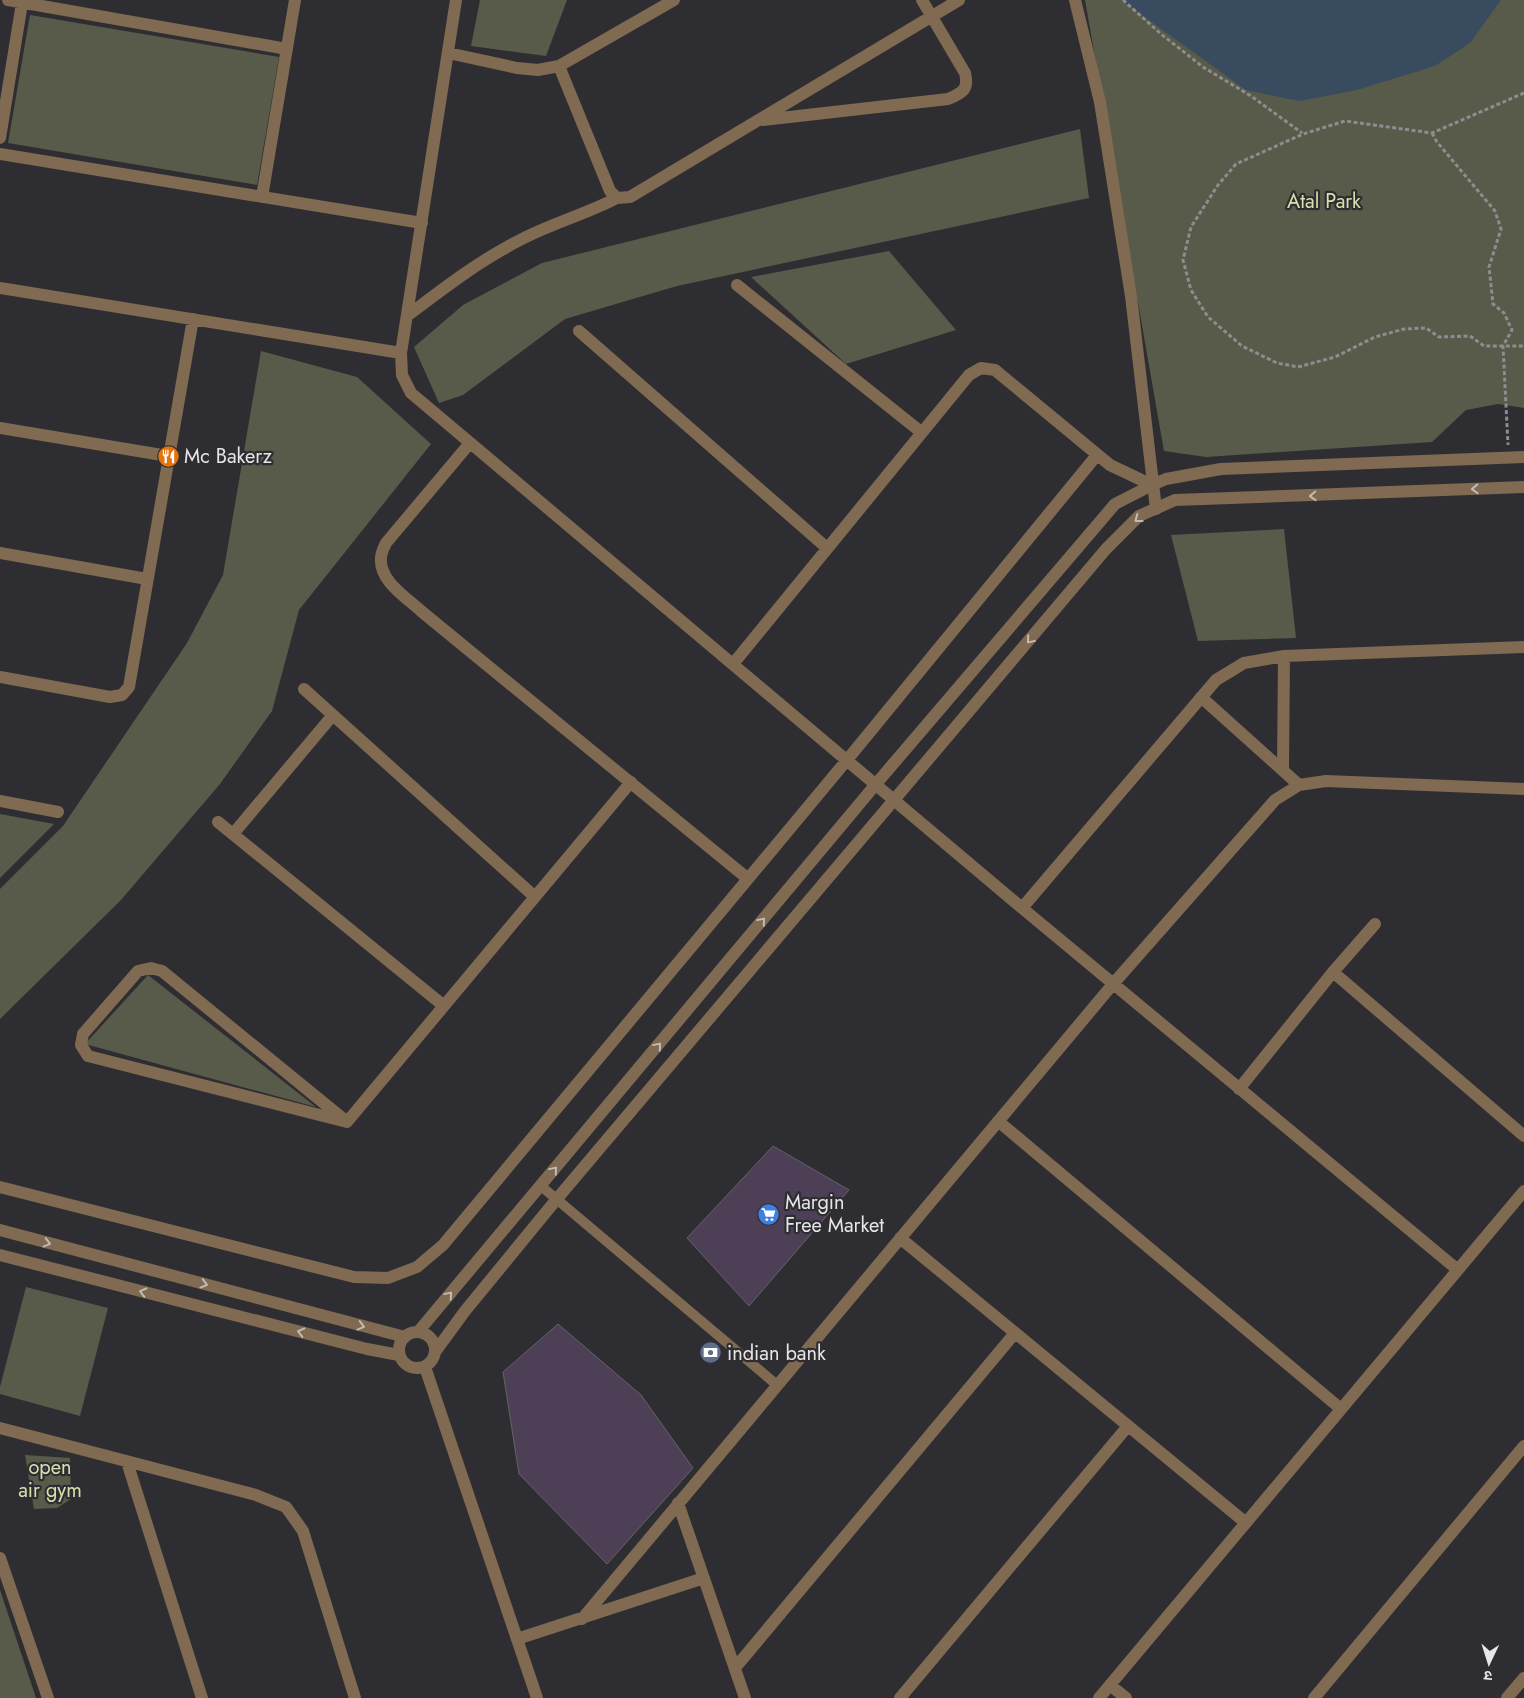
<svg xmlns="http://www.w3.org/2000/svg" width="1524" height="1698" viewBox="0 0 1524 1698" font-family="Jost,'Noto Sans Devanagari',sans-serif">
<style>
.green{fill:#585b4a}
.water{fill:#384b5f}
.building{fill:#4d4056;stroke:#646266}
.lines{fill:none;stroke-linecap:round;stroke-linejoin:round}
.path{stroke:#8d8d90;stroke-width:3;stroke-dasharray:4 2.5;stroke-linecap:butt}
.service{stroke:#806a52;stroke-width:10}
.minor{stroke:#806a52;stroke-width:12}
.tertiary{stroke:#806a52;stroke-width:12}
.oneway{stroke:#c2bbb4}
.labels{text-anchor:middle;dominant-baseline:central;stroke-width:4.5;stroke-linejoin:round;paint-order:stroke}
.park-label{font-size:20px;fill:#d8e1ac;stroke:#2e2e32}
.poi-label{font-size:20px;fill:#e6e6e8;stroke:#2e2e32;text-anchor:start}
</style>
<rect width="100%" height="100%" fill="#2e2e32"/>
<path class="green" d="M480 0H567L546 56 471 46Z
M1085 0H1524V408L1498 404 1466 410 1432 442 1206 457 1164 451Z
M30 15 279 57 257 185 8 143Z
M1080 129 1089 198 677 286 565 319 463 395 439 403 414 347 463 305 542 263Z
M889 251 956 330 846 364 751 277Z
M261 351 357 377 431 444 299 610 272 711 220 784 121 900 0 1019V889L63 826 187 643 223 575Z
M1284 529 1296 638 1198 641 1171 535Z
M0 814 54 824 0 878Z
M148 975 316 1107 85 1044Z
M26 1287 108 1308 80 1416 0 1394V1387Z
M25 1455 70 1458 71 1499 57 1508 34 1509Z
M0 1590 36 1698H0Z"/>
<path class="water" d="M1124 0H1501L1470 43 1435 66 1357 90 1299 101 1246 90 1124 2Z"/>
<path class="building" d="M773 1146 849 1190 749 1306 687 1238Z
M558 1324 641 1395 693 1468 607 1564 519 1474 503 1372Z"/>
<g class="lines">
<path class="path" d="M1123 0 1161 34 1203 67 1251 96 1302 133
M1524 93 1432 133 1345 121 1303 134 1236 164 1218 185 1191 227 1183 260 1191 290 1208 317 1242 346 1277 363 1298 367 1335 357 1375 337 1404 329 1426 328 1439 337 1470 336 1484 346H1524
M1432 133 1437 142 1495 211 1501 229 1489 267 1493 304 1504 313 1512 330 1503 346 1508 445"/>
<path class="service" d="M541 1186 777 1385"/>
<path class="minor" d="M8 0 287 49
M456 0 401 353 402 375 411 393 1022 908 1458 1270
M1075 0 1100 102 1131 296 1156 509
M448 53 517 68 538 70 559 66 674 0
M559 66 610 191 617 198 630 197 959 0
M763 120 948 99C963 93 969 89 965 73L922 0
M0 138 22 3
M0 154 422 223
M262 197 295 0
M737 285 921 432
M0 288 401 353
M407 316C444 288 480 260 522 239 553 223 586 214 617 198
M579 331 827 548
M0 428 168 456
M470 443 386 543C384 547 381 553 381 558 379 581 406 597 421 611L747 878
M0 553 147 579
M733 664 969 375 981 368 995 370 1110 465 1152 485
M0 677 110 697 122 695 129 687 193 319
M304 689 535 897
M1201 697 1299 785
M1283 770 1284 656
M0 801 58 812
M218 822 444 1006
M233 834 333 715
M1022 908 1216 680 1244 663 1284 656 1524 647
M1333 972 1524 1136
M1239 1089 1333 972 1375 924
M998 1121 1341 1409
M347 1122 162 971 151 968 138 971 83 1034 81 1045 88 1056 347 1122 631 782
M0 1187 354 1277 388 1278 417 1267 443 1245 847 760 1097 455
M900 1238 1246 1523
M0 1428 256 1495 286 1507 303 1531 355 1698
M127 1462 202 1698
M678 1503 745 1698
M0 1558 48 1698
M582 1619 1113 984 1275 800 1299 785 1326 781 1524 789
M517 1639 704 1578
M735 1668 1015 1333
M1110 1685 1126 1698
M900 1698 1128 1426
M1099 1698 1524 1191
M1314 1698 1524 1446
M1507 1698 1524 1678"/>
<path class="tertiary" d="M0 1230 405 1337
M0 1255 367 1349 399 1355
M399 1350a18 18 0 1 1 36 0a18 18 0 1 1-36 0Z
M418 1332 876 784 1115 504 1152 485 1166 479 1221 469 1524 457
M435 1352 465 1311 556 1200 1106 549 1139 516 1175 500 1524 487
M425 1367 537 1698"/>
</g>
<defs><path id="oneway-chevron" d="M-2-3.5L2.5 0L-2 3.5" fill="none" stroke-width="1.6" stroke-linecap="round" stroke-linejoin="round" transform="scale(1.25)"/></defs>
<g class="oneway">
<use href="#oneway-chevron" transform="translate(1475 489) rotate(178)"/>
<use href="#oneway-chevron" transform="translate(1313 496) rotate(178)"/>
<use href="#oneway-chevron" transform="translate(1138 519) rotate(143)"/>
<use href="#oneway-chevron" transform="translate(1030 640) rotate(130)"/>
<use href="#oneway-chevron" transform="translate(762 921) rotate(-50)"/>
<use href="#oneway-chevron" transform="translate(658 1046) rotate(-50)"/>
<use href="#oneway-chevron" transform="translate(554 1170) rotate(-50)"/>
<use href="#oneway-chevron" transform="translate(47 1243) rotate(15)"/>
<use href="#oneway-chevron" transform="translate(204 1284) rotate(15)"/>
<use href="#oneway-chevron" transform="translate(143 1292) rotate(-166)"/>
<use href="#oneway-chevron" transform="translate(449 1295) rotate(-50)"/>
<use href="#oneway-chevron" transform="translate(361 1326) rotate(15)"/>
<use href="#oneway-chevron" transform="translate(301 1332) rotate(-166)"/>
</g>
<defs>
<symbol id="restaurant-disc" viewBox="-11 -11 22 22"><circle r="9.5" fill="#e8710a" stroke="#2e2e32"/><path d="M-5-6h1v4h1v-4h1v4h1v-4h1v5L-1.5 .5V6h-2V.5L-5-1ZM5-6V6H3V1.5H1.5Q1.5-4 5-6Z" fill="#fff"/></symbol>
<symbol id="supermarket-disc" viewBox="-11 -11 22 22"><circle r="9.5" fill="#3f7fe0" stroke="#2e2e32"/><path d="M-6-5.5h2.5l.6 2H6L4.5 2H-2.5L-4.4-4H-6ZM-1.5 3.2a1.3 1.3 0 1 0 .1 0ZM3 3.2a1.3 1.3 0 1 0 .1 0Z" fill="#fff"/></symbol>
<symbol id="bank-disc" viewBox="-11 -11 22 22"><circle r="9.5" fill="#5c6f8a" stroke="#2e2e32"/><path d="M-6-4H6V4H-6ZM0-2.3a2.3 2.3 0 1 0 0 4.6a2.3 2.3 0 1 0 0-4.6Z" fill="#fff"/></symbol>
</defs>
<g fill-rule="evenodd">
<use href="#restaurant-disc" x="156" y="444" width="25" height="25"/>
<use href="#supermarket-disc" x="756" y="1202" width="25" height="25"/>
<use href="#bank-disc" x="698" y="1340" width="25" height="25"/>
</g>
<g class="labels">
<g class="park-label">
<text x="1324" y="201">Atal Park</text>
<text x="50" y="1467">open<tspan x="50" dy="23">air gym</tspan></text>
</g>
<g class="poi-label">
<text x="184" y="456">Mc Bakerz</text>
<text x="785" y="1202">Margin<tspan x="785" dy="23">Free Market</tspan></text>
<text x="727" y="1353">indian bank</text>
</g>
</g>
<g transform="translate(1489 1663) rotate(184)" stroke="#2e2e32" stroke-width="4" paint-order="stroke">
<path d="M0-4L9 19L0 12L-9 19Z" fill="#e6e6e8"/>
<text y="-8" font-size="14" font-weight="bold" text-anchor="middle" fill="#e6e6e8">उ</text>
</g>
</svg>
